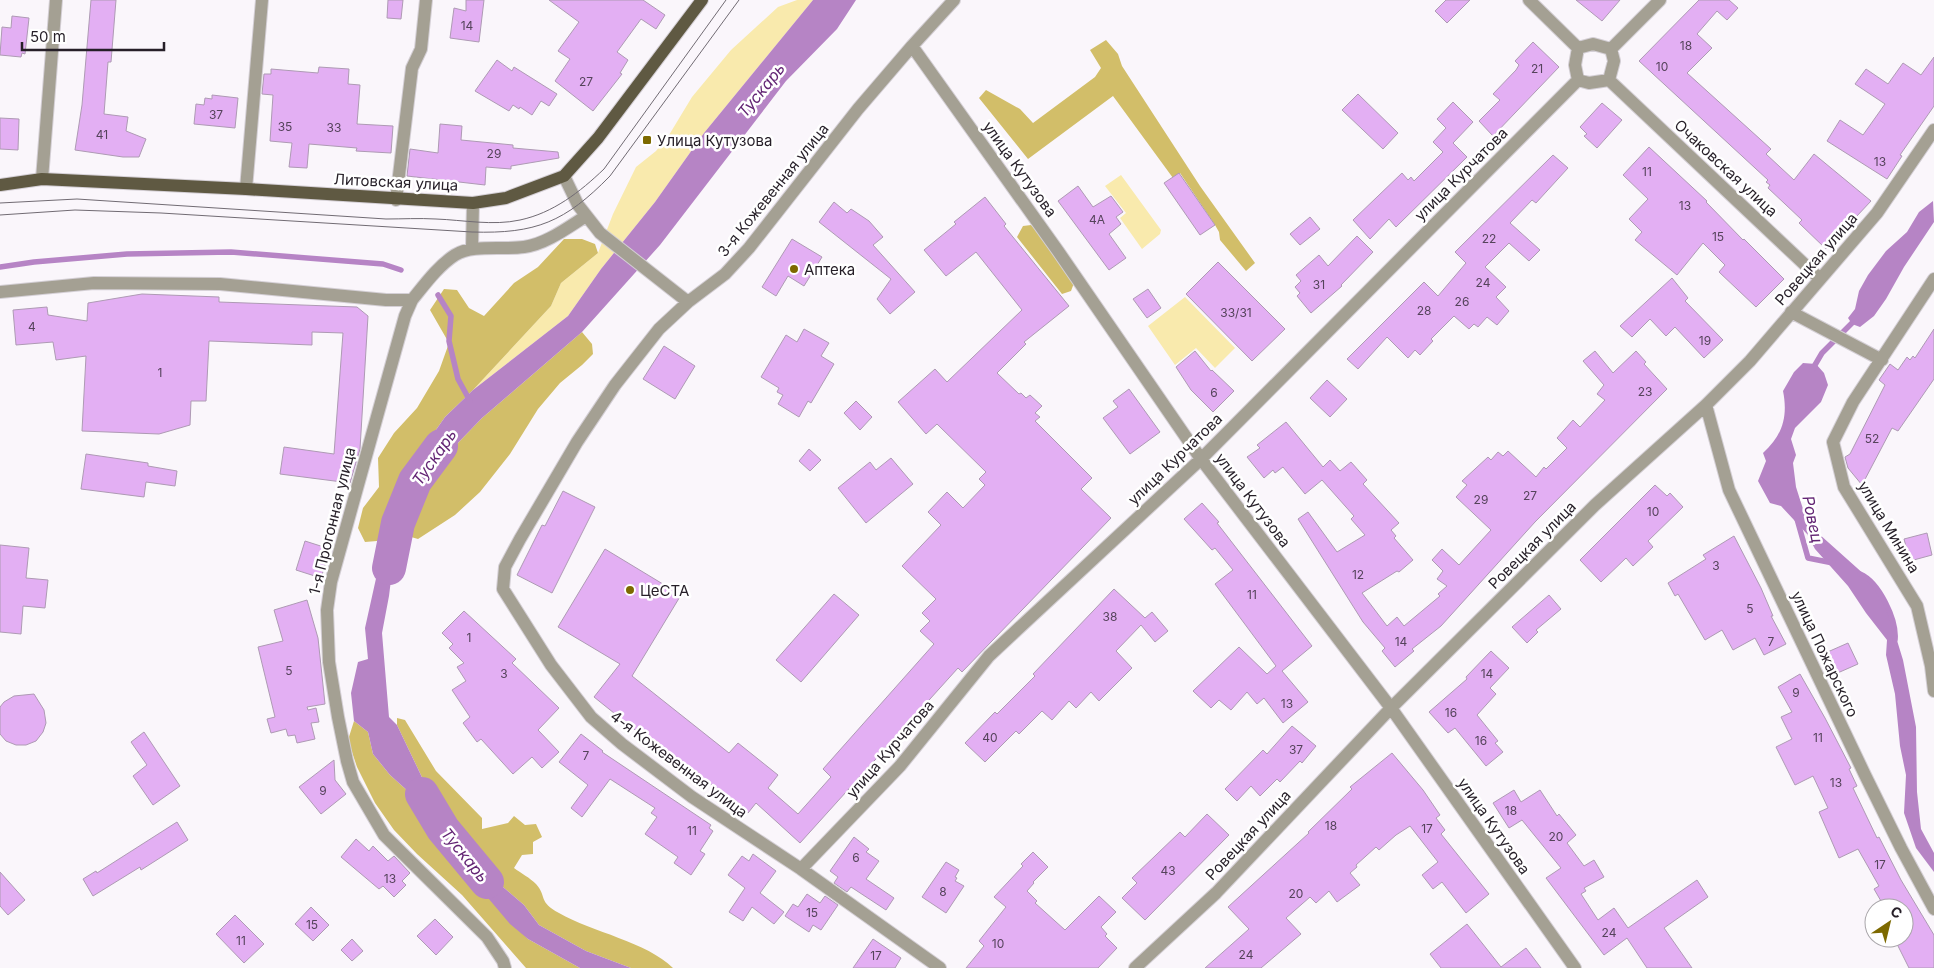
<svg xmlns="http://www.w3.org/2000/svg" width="1934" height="968" viewBox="0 0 1934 968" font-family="Inter,sans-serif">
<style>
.green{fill:#f9eaad}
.forest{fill:#d2be69}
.water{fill:#b684c5}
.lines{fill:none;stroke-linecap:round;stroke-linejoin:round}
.stream{stroke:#b684c5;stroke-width:5.5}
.river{stroke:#b684c5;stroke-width:34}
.building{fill:#e3aff3;stroke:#ae9ab4}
.minor-casing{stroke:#d4cfd5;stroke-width:14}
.major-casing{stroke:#d4cfd5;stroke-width:14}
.minor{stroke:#a4a093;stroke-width:12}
.major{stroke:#5f5942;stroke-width:12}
.tram{stroke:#716b73;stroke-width:1}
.poi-dot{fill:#7d6900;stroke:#fff;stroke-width:2}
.labels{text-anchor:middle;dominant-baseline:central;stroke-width:5;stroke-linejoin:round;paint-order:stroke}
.number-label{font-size:12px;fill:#55435b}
.poi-label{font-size:15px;fill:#261f28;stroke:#fff;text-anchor:start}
.street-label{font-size:15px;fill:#261f28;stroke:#fff}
.water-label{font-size:16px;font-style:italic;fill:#632574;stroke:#fff}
</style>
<rect width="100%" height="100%" fill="#faf6fb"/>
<path class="green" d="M797 0H813L704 133 655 202 601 269 568 316 473 390 551 306 561 283 598 253 613 214 636 167 656 151 669 135 692 97 731 50 778 7Z
M1121 175 1161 230 1160 234 1142 249 1120 218 1126 213 1105 186Z
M1185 297 1235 348 1215 368 1196 348 1175 365 1148 326Z"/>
<path class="forest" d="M1106 40 1118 54 1122 66 1200 186 1255 263 1246 271 1220 240 1219 232 1215 225 1180 173 1173 178 1113 96 1028 159 979 98 986 90 1020 109 1033 123 1095 77 1101 68 1090 50Z
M1031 225 1042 236 1074 283 1071 291 1062 294 1017 237 1023 226Z
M564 239H582L595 244 598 253 561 283 551 306 473 390 445 417 398 484 385 530 377 541 365 542 358 528 363 508 379 487 378 458 394 433 417 408 439 371 449 343 430 310 444 289 457 290 469 308 484 316 514 283 538 267Z
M582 332 592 344 593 354 582 365 560 383 538 409 510 454 480 492 455 515 418 539 397 533 398 523 415 481 439 467 454 447 482 418Z
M397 718 405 720 436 771 482 818V829L508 823 514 816 525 825 536 824 542 837 533 842V854L522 855 514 868C521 873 530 878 536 884 547 896 538 902 559 913 592 932 647 942 673 968H631L586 951 539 925 524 905 460 850 443 829 439 822 430 794 397 725Z
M354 721 368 732 373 754 390 775 410 793 436 846 472 879 528 939 580 968H526L462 895 417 854 394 830 375 803 357 767 348 740Z"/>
<path class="water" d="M813 0H856L837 29 786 81 660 245 582 332 482 418 454 447 439 467 415 481 398 523 389 596 382 633 389 717 397 725 430 794 439 822 460 850 524 905 539 925 586 951 631 968H580L528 939 510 924 472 879 436 846 410 793 390 775 373 754 368 732 354 721 351 693 358 662 368 659 365 628 379 565 377 541 385 530 398 484 445 417 473 390 568 316 601 269 655 202 704 133Z
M1933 201 1934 222 1904 267 1886 299 1874 316 1860 327 1852 324 1848 318 1855 309 1859 291 1868 275 1886 251 1907 232 1919 212Z
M1803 363 1816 364 1824 373 1828 385 1821 402 1795 428 1791 439 1796 455 1793 463 1796 487 1803 509 1819 534 1866 576 1884 598 1903 660 1916 727 1917 792 1921 829 1934 853V872L1916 848 1904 813 1906 775 1900 746 1895 694 1886 655 1887 640 1866 613 1848 586 1815 549 1807 534 1781 506 1770 503 1758 481 1766 461 1763 453C1783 435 1788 416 1783 391L1794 372Z"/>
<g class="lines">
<path class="stream" d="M0 267 34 262 127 254 231 252 383 264 401 270
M438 295 451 316 449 341 458 379 470 401
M1812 370 1822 353 1856 319
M1797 519 1808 558 1833 563
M1860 574C1879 582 1897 620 1895 640"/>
<path class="river" d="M389 568 398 523 415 481 441 446
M422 794 443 829 487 882"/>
</g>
<path class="building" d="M91 0H116L111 62H108L104 114 128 117 126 131 146 139 139 157H123L75 150 82 105Z
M388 0H403L401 19 387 18Z
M466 0H484L479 42 450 38 454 8 466 11Z
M549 0H643L665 15 656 29 641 19 617 52 628 60 620 73 622 74 593 111 555 81 570 59 558 51 579 22Z
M1446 0H1470L1447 23 1435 11Z
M1576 0H1620L1602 21Z
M1699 0H1729L1738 8 1727 20 1717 11 1697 34 1712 48 1687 73 1771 149 1766 154 1794 180 1814 154 1871 201 1826 249 1799 223 1802 220 1768 188 1770 185 1766 182 1768 180 1639 61Z
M12 16 29 18 25 54 22 53 21 57 0 55 2 27 11 28Z
M1533 42 1559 67 1493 136 1479 121 1500 100 1493 94 1516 70 1519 65 1515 61Z
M1934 57V106L1900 155 1902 156 1887 179 1827 141 1840 120 1863 135 1885 104 1855 84 1866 69 1888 84 1903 63 1921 75Z
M497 60 512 71 514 67 557 94 549 106 541 101 532 115 520 107 519 109 513 105 509 111 475 91Z
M319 67 349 69 348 84 360 85 357 124 393 126 391 153 356 151 357 148 309 144 307 168 289 167 292 143 270 141 273 95 262 94 264 74H271V69L318 73Z
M1358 94 1398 133 1383 149 1342 110Z
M212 95 238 98 235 128 194 124 196 104 204 105 205 98 212 99Z
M1453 102 1473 122 1453 143 1467 157 1396 227 1389 219 1370 239 1353 220 1402 173 1408 180 1411 177 1414 181 1443 152 1433 142 1446 128 1437 119Z
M1602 103 1622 120 1597 148 1584 136 1587 134 1580 127Z
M0 118 19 119 18 150 0 149Z
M440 124 462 126 461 140 513 145V148L558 152 559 158 511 166V169L486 167 485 185 407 176 410 149 438 153Z
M1649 147 1707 201 1706 202 1743 240 1744 239 1784 279 1756 307 1719 272 1725 265 1703 243 1677 275 1635 240 1642 232 1629 219 1648 199 1623 175Z
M1553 155 1568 168 1536 203 1532 200 1510 223 1540 250 1529 261 1509 243 1485 267 1506 287 1496 297 1509 311 1497 325 1487 317 1478 327 1474 324 1469 329 1454 316 1431 339 1433 341 1420 355 1415 350 1408 358 1387 337 1358 369 1347 359 1424 282 1438 296 1466 263 1455 252Z
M1179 173 1215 225 1200 235 1164 183Z
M1078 186 1093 207 1111 196 1123 212 1116 217 1121 224 1109 234 1126 258 1109 270 1058 201Z
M985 197 1006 224 1004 226 1069 306 1024 342 1026 344 997 373 1019 394 1021 393 1026 398 1030 395 1042 406 1035 413 1040 417 1035 421 1092 478 1081 489 1111 518 962 672 958 668 800 843 756 803 748 813 703 778 700 782 594 697 620 664 558 627 605 549 681 595 632 676 729 753 738 743 778 775 768 788 798 814 831 777 823 769 934 644 920 631 930 621 922 613 936 599 902 566 941 525 928 512 947 492 963 508 985 485 979 479 986 472 937 424 926 434 898 402 935 369 947 382 1022 310 976 252 946 276 924 250 956 224 954 222Z
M834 202 847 213 851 209 869 221 883 237 873 245 915 292 890 314 877 299 891 279 819 222Z
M1310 217 1320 229 1300 245 1290 234Z
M1357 236 1373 252 1341 285 1342 286 1311 313 1297 296 1300 293 1295 287 1301 281 1296 275 1319 255 1328 266Z
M792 239 822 257 804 286 788 276 776 296 762 287Z
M1218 262 1285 329 1252 361 1186 294Z
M1672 278 1688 298 1685 301 1723 340 1704 358 1675 327 1666 336 1650 319 1632 337 1620 326Z
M1148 289 1161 308 1147 318 1133 299Z
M142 294 219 297V302L357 307 368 316 360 449 350 483 280 474 284 447 334 454 343 333 312 332V345L209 341 206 401H191L190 425 159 434 82 431 86 356 56 360 53 342 16 345 13 310 47 307 48 315 87 321 88 303Z
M804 329 829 343 821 356 834 364 811 403 808 401 799 417 778 404 783 395 777 392 779 388 761 377 786 335 797 342Z
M1934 329V379L1898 431 1892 428 1862 485 1848 468 1845 457 1850 454 1885 385 1879 380 1890 364 1898 370 1907 357 1910 360 1913 356 1915 358Z
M664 346 695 366 675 399 643 379Z
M1195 351 1211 371 1212 370 1234 391 1213 412 1191 390 1176 367Z
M1595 351 1613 373 1636 351 1646 362 1644 364 1667 389 1535 522 1441 626 1412 649 1414 651 1395 667 1382 651 1385 648 1363 622 1298 519 1308 512 1337 552 1365 535 1351 519 1354 516 1322 480 1305 494 1283 467 1275 473 1273 470 1264 478 1247 457 1260 448 1257 445 1286 422 1323 467 1330 460 1340 471 1351 462 1367 480 1363 484 1399 523 1391 530 1396 536 1394 538 1413 560 1399 572 1397 571 1362 593 1387 626 1397 617 1404 626 1440 596 1438 594 1447 586 1437 579 1443 571 1432 560 1442 549 1459 565 1491 530 1456 497 1467 485 1462 481 1488 457 1491 460 1498 452 1503 456 1508 451 1536 477 1544 467 1546 469 1567 448 1557 438 1573 420 1580 427 1605 400 1597 394 1604 385 1583 361Z
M1327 380 1347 399 1330 417 1310 398Z
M1129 389 1160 432 1130 454 1103 418 1118 407 1113 401Z
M856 401 872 417 860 430 844 413Z
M809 449 821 460 810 471 799 461Z
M86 454 148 463V466L177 471 175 486 146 482 144 497 81 489Z
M891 458 913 484 866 523 838 488 870 462 876 470Z
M1655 485 1667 496 1670 493 1683 507 1648 541 1653 547 1633 566 1626 558 1601 582 1580 560Z
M563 491 595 507 552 593 517 575 542 525 545 526Z
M1202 503 1219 522 1217 523 1312 646 1282 671 1308 702 1283 723 1264 698 1257 704 1247 692 1231 710 1219 700 1211 708 1193 691 1239 647 1267 674 1276 666 1215 584 1233 570 1215 548 1212 550 1184 519Z
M1927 533 1932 555 1910 561 1904 539Z
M1734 536 1761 588 1773 616H1771L1786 644 1764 655 1755 638 1733 650 1722 630 1705 640 1678 594 1675 596 1668 583 1706 559 1703 555Z
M305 541 330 549 321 578 296 570Z
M0 545 29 548 26 578 48 580 45 608 23 606 21 634 0 632Z
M1114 589 1145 618 1152 612 1168 631 1155 642 1141 625 1116 651 1132 668 1099 701 1091 692 1076 708 1069 701 1052 720 1042 711 1019 734 1016 731 985 762 965 743 995 712 997 714 1035 676 1033 674Z
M834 594 859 615 801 682 776 660Z
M1549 595 1561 609 1536 630 1538 632 1527 643 1512 627Z
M307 600 318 638 325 704 307 707 308 710 316 708 319 722 311 723 315 739 297 743 295 735 288 736 286 729 271 733 267 719 275 717 258 647 283 641 274 610Z
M464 611 516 659 512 663 559 708 538 730 559 752 542 768 532 757 513 774 481 739 477 742 463 723 470 717 452 690 466 681 457 667 464 663 449 648 453 644 442 633Z
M1848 643 1858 664 1833 675 1823 654Z
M1491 651 1509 668 1490 688 1496 694 1477 715 1498 741 1495 743 1503 752 1486 766 1455 728 1448 733 1429 712 1467 679 1466 677Z
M1800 674 1825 718 1851 768 1849 769 1857 786 1853 788 1877 838 1879 837 1901 880 1934 935V968H1909L1894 938H1904V908H1885L1874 889 1879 886 1858 849 1839 858 1819 812 1828 808 1813 776 1795 785 1776 747 1792 739 1781 717 1792 712 1778 687Z
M34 694 44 710 46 723 43 732 36 741 26 745H16L6 741 0 734V707L4 702 14 696Z
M1292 726 1316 746 1302 763 1300 761 1280 782 1277 779 1260 796 1251 786 1237 801 1225 789 1263 750 1267 754Z
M144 732 180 786 153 805 133 776 147 765 131 742Z
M581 734 603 751 602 752 711 825 709 828 713 831 700 851 705 854 691 875 674 863 678 857 645 834 657 817 651 813 655 808 610 779 582 817 571 808 588 785 559 762Z
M1392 753 1423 790 1440 815 1436 818 1445 830 1441 834 1489 894 1466 913 1442 882 1433 889 1422 875 1438 862 1410 826 1396 835 1379 850 1376 847 1356 865 1357 867 1350 873 1360 885 1337 902 1329 891 1316 903 1310 897 1286 918 1301 934 1261 968H1205L1249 929 1228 907 1309 833 1308 832 1352 789 1350 787Z
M334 760 335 780 346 794 321 814 299 787Z
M1514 790 1521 802 1540 790 1557 816 1559 814 1576 835 1567 843 1584 866 1594 860 1604 877 1584 888 1586 891 1581 894 1598 920 1614 908 1628 928 1697 880 1708 897 1664 928 1692 968H1647L1627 938 1604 955 1546 878 1561 868 1522 820 1509 828 1493 803Z
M1207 814 1229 835 1145 920 1122 898 1137 883 1132 878 1180 832 1185 837Z
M177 822 188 840 141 870 140 867 93 896 83 879 96 871 97 873Z
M854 837 869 849 866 852 879 861 866 879 894 898 886 910 851 887 847 892 834 883 838 877 830 871Z
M356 839 369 851 373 846 388 861 394 856 410 873 402 881 406 885 394 897 383 886 379 889 341 857Z
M1033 852 1048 867 1033 882 1034 883 1027 891 1037 901 1035 903 1065 930 1099 896 1116 912 1101 927 1107 934 1105 936 1117 948 1098 968H966L984 946 979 941 1006 907 994 897 1023 866 1021 864Z
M753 854 776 871 760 893 784 912 774 924 752 907 743 921 729 912 745 888 728 875 742 856 749 861Z
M946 862 959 870 955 877 957 878 955 881 964 886 946 913 922 897Z
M0 872 25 900 8 915 0 906Z
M807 894 820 903 825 896 838 905 821 930 813 925 809 932 785 916 793 904 798 907Z
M311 907 329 925 313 941 295 924Z
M235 915 264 944 244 963 216 934Z
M435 919 453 937 436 955 417 936Z
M1467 924 1501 967 1526 948 1541 968H1441L1430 954Z
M352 939 363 951 352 961 341 950Z
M873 939 901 958 895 968H853Z"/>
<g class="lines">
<defs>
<path id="minor" d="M1529 0 1578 48
M1593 44 1611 49 1614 61 1609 80 1589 83 1578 80 1575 65 1578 48Z
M912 46 1058 251 1201 459 1391 708 1575 968
M1611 49 1660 0
M1609 80 1820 279
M564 176 578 205 600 233 688 302
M42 179 56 0
M246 189 262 0
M396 200 412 68 421 49 426 0
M472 248 473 203
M1934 279 1853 402 1833 442 1844 487 1917 606 1931 666 1934 691
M0 292 94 283 220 284 386 300H412C425 284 438 266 455 255 472 244 503 250 524 247 546 244 567 228 586 216
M412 300 405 316 331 582 327 610 329 662 338 717 347 761 353 782 384 835 487 937 503 961 505 968
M1791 312 1882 360
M1706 405 1729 490 1865 775 1901 848 1934 909
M801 869 900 766 989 656 1201 459 1578 80
M940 968 801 869 692 797 622 744 591 717 551 665 503 589 505 567 520 539 577 442 615 385 659 329 688 302 725 274 749 248 858 109 912 46 954 0
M1135 968 1216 893 1391 708 1595 505 1706 405 1750 361 1877 213 1934 130"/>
<path id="major" d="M0 185 42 179 246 189 473 203 506 198 564 176 598 138 702 0"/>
</defs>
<use href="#minor" class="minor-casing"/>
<use href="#major" class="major-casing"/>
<use href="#minor" class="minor"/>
<use href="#major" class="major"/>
<path class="tram" d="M0 203 77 199 386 219C402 219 419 218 436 219 463 220 493 226 520 220 553 213 580 192 604 169L726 0
M0 215 75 210 161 213 472 232C536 234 565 222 610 176L739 0"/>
</g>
<g class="poi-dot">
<rect x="642" y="135" width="10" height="10" rx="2.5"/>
<circle cx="794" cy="269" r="5"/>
<circle cx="630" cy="590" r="5"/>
</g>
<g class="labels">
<g class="number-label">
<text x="467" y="25">14</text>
<text x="1686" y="45">18</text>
<text x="1662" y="66">10</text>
<text x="1537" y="68">21</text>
<text x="586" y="81">27</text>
<text x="216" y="114">37</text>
<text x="285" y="126">35</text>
<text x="334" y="127">33</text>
<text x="102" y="134">41</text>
<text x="494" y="153">29</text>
<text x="1880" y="161">13</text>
<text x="1647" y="171">11</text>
<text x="1685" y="205">13</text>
<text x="1097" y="219">4А</text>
<text x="1718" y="236">15</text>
<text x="1489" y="238">22</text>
<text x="1483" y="282">24</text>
<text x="1319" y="284">31</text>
<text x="1462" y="301">26</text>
<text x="1424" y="310">28</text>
<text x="1236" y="312">33/31</text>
<text x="32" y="326">4</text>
<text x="1705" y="340">19</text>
<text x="160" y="372">1</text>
<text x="1645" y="391">23</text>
<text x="1214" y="392">6</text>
<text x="1872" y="438">52</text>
<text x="1530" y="495">27</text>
<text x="1481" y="499">29</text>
<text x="1653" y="511">10</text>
<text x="1716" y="565">3</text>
<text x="1358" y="574">12</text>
<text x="1252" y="594">11</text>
<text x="1750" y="608">5</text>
<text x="1110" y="616">38</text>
<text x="469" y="637">1</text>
<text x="1401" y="641">14</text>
<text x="1771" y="641">7</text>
<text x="289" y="670">5</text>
<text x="504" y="673">3</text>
<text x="1487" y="673">14</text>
<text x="1796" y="692">9</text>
<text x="1287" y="703">13</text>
<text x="1451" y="712">16</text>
<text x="990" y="737">40</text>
<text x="1818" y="737">11</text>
<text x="1481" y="740">16</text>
<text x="1296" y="749">37</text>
<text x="586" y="755">7</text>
<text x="1836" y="782">13</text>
<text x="323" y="790">9</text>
<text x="1511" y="810">18</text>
<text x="1331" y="825">18</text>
<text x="1427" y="828">17</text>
<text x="692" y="830">11</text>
<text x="1556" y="836">20</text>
<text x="856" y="857">6</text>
<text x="1880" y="864">17</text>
<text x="1168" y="870">43</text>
<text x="390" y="878">13</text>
<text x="943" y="891">8</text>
<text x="1296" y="893">20</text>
<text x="812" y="912">15</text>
<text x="312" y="924">15</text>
<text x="1609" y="932">24</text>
<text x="241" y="940">11</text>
<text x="998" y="943">10</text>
<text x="1246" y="954">24</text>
<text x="876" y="955">17</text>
</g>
<g class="poi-label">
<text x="657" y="140">Улица Кутузова</text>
<text x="804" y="269">Аптека</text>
<text x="640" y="590">ЦеСТА</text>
</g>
<g class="street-label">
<text transform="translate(1726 168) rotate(43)">Очаковская улица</text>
<text transform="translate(1020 169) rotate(54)">улица Кутузова</text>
<text transform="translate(1461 174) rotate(-45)">улица Курчатова</text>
<text transform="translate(396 182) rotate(3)">Литовская улица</text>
<text transform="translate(773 190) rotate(-51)">3-я Кожевенная улица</text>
<text transform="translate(1816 259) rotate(-49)">Ровецкая улица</text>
<text transform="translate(1175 459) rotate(-44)">улица Курчатова</text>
<text transform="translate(1253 500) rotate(53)">улица Кутузова</text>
<text transform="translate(332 521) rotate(-76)">1-я Прогонная улица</text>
<text transform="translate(1889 527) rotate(59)">улица Минина</text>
<text transform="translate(1532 545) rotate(-45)">Ровецкая улица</text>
<text transform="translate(1825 654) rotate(65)">улица Пожарского</text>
<text transform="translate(890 749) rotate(-49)">улица Курчатова</text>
<text transform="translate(679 764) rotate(37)">4-я Кожевенная улица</text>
<text transform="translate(1494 826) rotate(55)">улица Кутузова</text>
<text transform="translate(1248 835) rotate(-47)">Ровецкая улица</text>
</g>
<g class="water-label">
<text transform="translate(761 90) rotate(-51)">Тускарь</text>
<text transform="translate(434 457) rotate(-55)">Тускарь</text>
<text transform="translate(1813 519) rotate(78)">Ровец</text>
<text transform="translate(465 855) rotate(51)">Тускарь</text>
</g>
</g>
<g transform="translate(1889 923) rotate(35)"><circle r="24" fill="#ffffff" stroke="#a8a5a9"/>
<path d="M0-4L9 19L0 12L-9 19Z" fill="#7d6900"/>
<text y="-8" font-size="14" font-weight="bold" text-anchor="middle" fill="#261f28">С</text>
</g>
<path d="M22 42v8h142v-8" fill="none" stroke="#261f28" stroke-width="2.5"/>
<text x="30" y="42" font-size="15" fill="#261f28" stroke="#ffffff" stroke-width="4" paint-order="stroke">50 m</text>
</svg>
